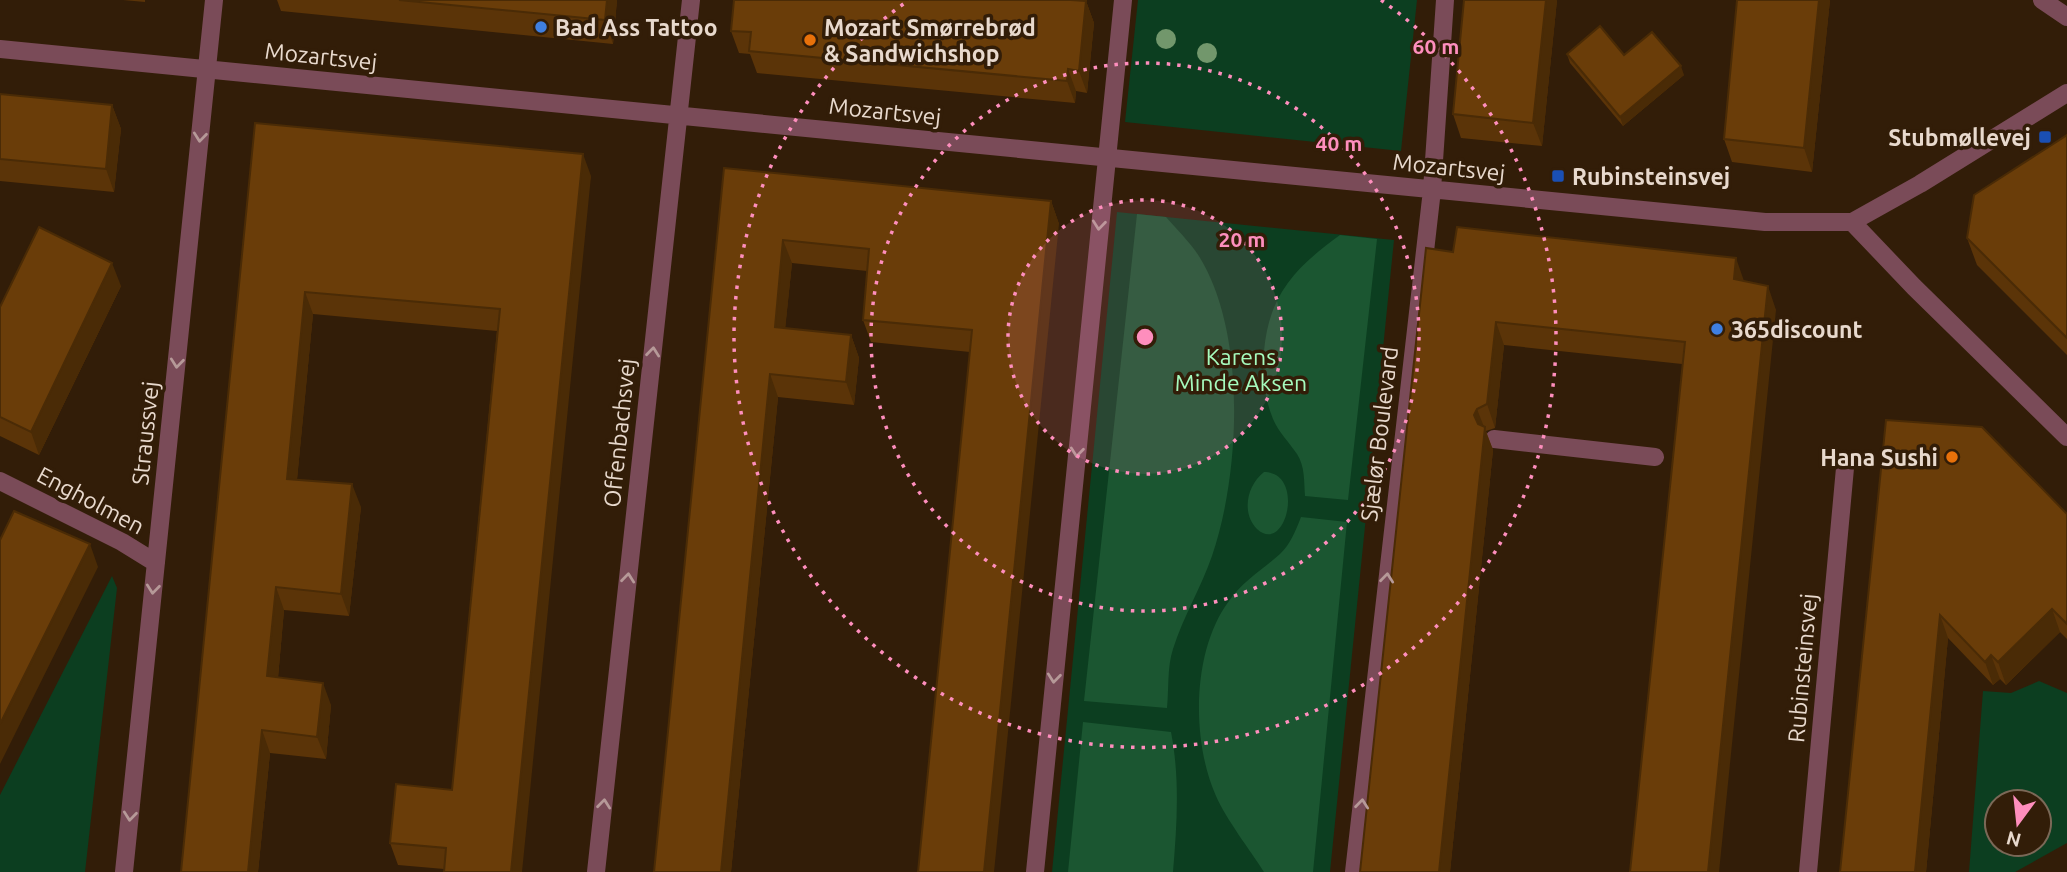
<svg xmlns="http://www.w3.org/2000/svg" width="2067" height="872" viewBox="0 0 2067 872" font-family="Ubuntu,sans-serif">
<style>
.green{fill:#0c3e20;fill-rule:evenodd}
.forest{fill:#1b5631}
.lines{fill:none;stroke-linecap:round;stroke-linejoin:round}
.service{stroke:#7a4b58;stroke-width:18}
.minor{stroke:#7a4b58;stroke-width:18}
.tree{fill:#72976c}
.wall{fill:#5b3408}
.shaded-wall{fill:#4a2b06}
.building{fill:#6a3d09;stroke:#4a2b06;stroke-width:2}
.oneway{stroke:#b69998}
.ring{fill:none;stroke:#fe8ebd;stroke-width:3.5;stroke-dasharray:3.5 7}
.shop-dot{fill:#3f7fe0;stroke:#321d08;stroke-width:2.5}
.food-dot{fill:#e8710a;stroke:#321d08;stroke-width:2.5}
.transit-dot{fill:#1a4fb4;stroke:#321d08;stroke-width:2.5}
.labels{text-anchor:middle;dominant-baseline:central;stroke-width:7;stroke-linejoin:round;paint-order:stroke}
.poi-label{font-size:23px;font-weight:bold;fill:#e8d9cd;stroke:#321d08;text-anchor:start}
.street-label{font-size:23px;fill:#e8d9cd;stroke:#321d08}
.park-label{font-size:23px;fill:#a6fbbe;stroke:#321d08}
.centre{fill:#fe8ebd;stroke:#321d08;stroke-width:3.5}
.ring-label{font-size:21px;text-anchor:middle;font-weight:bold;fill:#fe8ebd;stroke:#321d08;stroke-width:7;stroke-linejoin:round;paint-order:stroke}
</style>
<rect width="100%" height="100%" fill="#321d08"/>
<path class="green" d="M1138 0H1417L1401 151 1125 122Z
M1117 212 1394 240 1330 872H1052Z
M112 576 117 588 85 872H0V795Z
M2039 681 2067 693V843L2015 872H1969L1983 691 2011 693ZM1997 802H2039V844H1997Z"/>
<path class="forest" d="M1137 214 1166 217C1179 232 1194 246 1203 263 1246 340 1240 474 1212 556 1201 588 1183 617 1173 649 1167 667 1169 689 1167 708L1084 701Z
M1340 235 1377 239 1348 500 1305 496C1304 482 1305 466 1297 454 1289 442 1279 433 1273 419 1264 396 1262 375 1264 351 1269 294 1296 267 1340 235Z
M1264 472C1306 472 1286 556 1257 529 1241 513 1247 485 1264 472Z
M1301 517 1347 522 1313 872H1264C1250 850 1226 819 1216 796 1191 740 1192 650 1229 601 1243 581 1262 570 1280 554 1290 545 1296 530 1301 517Z
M1083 722 1171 732C1180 778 1177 825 1173 872H1068Z"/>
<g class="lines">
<path class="service" d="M1494 439 1655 457"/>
<path class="minor" d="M2042 0 2067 17
M0 49 1765 222H1852L1920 184 2067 93
M1852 222 1914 287 2067 437
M0 481 122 542 156 563
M124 872 214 0
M596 872 691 0
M1035 872 1123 0
M1354 872 1432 190 1445 0
M1808 872 1845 468"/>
</g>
<g class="tree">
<circle cx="1166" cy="39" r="10"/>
<circle cx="1207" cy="53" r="10"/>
</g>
<path class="wall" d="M123 0H145V2Z
M277 0H617L613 44 281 11Z
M1557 0 1542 146 1461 138 1453 114Z
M1737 0H1830L1812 172 1732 162 1724 139Z
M1086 1 1094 23 1087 93 1076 91 1075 103 757 73 750 54 739 53 731 31Z
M1567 54 1624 55 1684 75 1623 126 1570 63Z
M0 94 112 105 121 129 114 192 0 181Z
M255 123 591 176 444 869 398 865 390 843 452 790 497 331 313 314 297 479 361 507 349 616 284 610 278 678 331 705 326 759 270 753 258 872Z
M2067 135V355L1977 265 1967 238Z
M724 168 1051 201 1059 224 970 352 871 342 863 320 867 271 792 263 785 328 851 335 859 358 854 405 778 397 731 872H654Z
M1453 252 1744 282 1776 310 1682 364 1504 345 1495 428 1486 431 1493 450 1450 872H1360Z
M121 286 39 455 0 436V307Z
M1886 420 2067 514V639L2060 632 2006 685 2000 679 1993 685 1948 638 1926 872H1840Z"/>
<path class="shaded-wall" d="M607 0H617L613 44 605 20Z
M1546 0H1557L1542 146 1533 123Z
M1819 0H1830L1812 172 1804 148Z
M1086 1 1094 23 1087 93 1079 71Z
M1681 66 1684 75 1623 126 1620 117Z
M1068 69 1076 91 1075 103 1067 81Z
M112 105 121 129 114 192 106 169Z
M583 154 591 176 522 872H511Z
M1051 201 1059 224 994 872H984Z
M783 240 792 263 783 350 775 327Z
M1736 258 1744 281 1734 279Z
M112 263 121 286 39 455 31 432Z
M1768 286 1776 310 1719 872H1708Z
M305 292 313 314 295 501 287 479Z
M1496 322 1504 345 1495 428 1487 404Z
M851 335 859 358 854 405 846 382Z
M770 374 778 397 731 872H721Z
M1477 409 1493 450 1450 872H1439L1474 415Z
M352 484 361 507 349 616 341 594Z
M90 544 98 567 0 764V724Z
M276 587 284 610 276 699 267 676Z
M2052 609 2060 632 2006 685 1998 662Z
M1940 615 1948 638 1926 872H1915Z
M1991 655 2000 679 1993 685 1985 662Z
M323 683 331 705 326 759 317 737Z
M262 730 270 753 258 872H248Z"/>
<path class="building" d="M399 0H607L605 20Z
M734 0H1071L1086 1 1079 71 1068 69 1067 81 749 51 751 32 731 31Z
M1464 0H1546L1533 123 1453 114Z
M1737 0H1819L1804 148 1724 139Z
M1600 26 1624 55 1652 32 1681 66 1620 117 1567 54Z
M0 94 112 105 106 169 0 159Z
M255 123 583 154 511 872H444L446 848 390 843 396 784 452 790 500 309 305 292 287 479 352 484 341 594 276 587 267 676 323 683 317 737 262 730 248 872H181Z
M2067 135V338L1967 238 1974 195Z
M724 168 1051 201 984 872H918L972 330 863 320 869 249 783 240 775 327 851 335 846 382 770 374 721 872H654Z
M39 227 112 263 31 432 0 417V307Z
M1457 227 1736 258 1734 279 1768 286 1708 872H1630L1685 342 1496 322 1487 404 1477 409 1474 415 1478 424 1485 427 1439 872H1360L1426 248 1453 252Z
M1886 420 1982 427 2067 514V624L2052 609 1998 662 1991 655 1985 662 1940 615 1915 872H1840Z
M14 511 90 544 0 724V540Z"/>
<defs><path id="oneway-chevron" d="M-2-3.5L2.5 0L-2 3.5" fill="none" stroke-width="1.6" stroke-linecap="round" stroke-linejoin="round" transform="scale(1.75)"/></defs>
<g class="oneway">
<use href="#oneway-chevron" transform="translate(200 137) rotate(96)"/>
<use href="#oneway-chevron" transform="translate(1099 225) rotate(96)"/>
<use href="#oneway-chevron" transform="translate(653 352) rotate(-84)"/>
<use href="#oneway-chevron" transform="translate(177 363) rotate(96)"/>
<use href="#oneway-chevron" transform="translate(1077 452) rotate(96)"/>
<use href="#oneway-chevron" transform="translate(628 578) rotate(-84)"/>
<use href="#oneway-chevron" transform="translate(1387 578) rotate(-84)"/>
<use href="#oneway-chevron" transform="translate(153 589) rotate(96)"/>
<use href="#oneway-chevron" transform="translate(1054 678) rotate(96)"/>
<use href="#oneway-chevron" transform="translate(604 804) rotate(-84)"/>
<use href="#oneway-chevron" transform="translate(1362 804) rotate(-84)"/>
<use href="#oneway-chevron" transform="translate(130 816) rotate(96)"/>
</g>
<circle cx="1145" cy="337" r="137" fill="#fe8ebd" fill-opacity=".12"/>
<g class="ring">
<circle cx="1145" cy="337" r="137"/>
<circle cx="1145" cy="337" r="274"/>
<path d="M1381 0A411 411 0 1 1 909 0"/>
</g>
<g class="shop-dot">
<circle cx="541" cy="27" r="7"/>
<circle cx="1717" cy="329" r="7"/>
</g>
<g class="food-dot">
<circle cx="810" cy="40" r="7"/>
<circle cx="1952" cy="457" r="7"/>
</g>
<g class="transit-dot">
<rect x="2038" y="130" width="14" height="14" rx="3.5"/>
<rect x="1551" y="169" width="14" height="14" rx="3.5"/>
</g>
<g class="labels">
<g class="poi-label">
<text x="555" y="27">Bad Ass Tattoo</text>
<text x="824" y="27">Mozart Smørrebrød<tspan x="824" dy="26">&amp; Sandwichshop</tspan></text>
<text x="2031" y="137" text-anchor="end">Stubmøllevej</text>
<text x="1572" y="176">Rubinsteinsvej</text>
<text x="1731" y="329">365discount</text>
<text x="1938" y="457" text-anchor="end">Hana Sushi</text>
</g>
<g class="street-label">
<text transform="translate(321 56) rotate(6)">Mozartsvej</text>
<text transform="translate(885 111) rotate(6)">Mozartsvej</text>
<text transform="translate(1449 167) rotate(6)">Mozartsvej</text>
<text transform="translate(145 433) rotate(-84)">Straussvej</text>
<text transform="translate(619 433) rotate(-84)">Offenbachsvej</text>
<text transform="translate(1379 434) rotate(-83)">Sjælør Boulevard</text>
<text transform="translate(91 500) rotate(28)">Engholmen</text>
<text transform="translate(1802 668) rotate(-85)">Rubinsteinsvej</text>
</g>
<g class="park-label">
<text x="1241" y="356">Karens<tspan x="1241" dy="26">Minde Aksen</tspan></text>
</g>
</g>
<circle cx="1145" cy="337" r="10" class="centre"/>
<g class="ring-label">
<text x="1436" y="54">60 m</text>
<text x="1339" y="151">40 m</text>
<text x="1242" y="247">20 m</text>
</g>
<g transform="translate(2018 823) rotate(195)"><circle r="33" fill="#321d08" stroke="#7b6857" stroke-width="2"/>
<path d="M0-5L12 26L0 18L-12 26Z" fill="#fe8ebd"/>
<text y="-10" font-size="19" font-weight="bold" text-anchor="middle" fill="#e8d9cd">N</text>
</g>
</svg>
